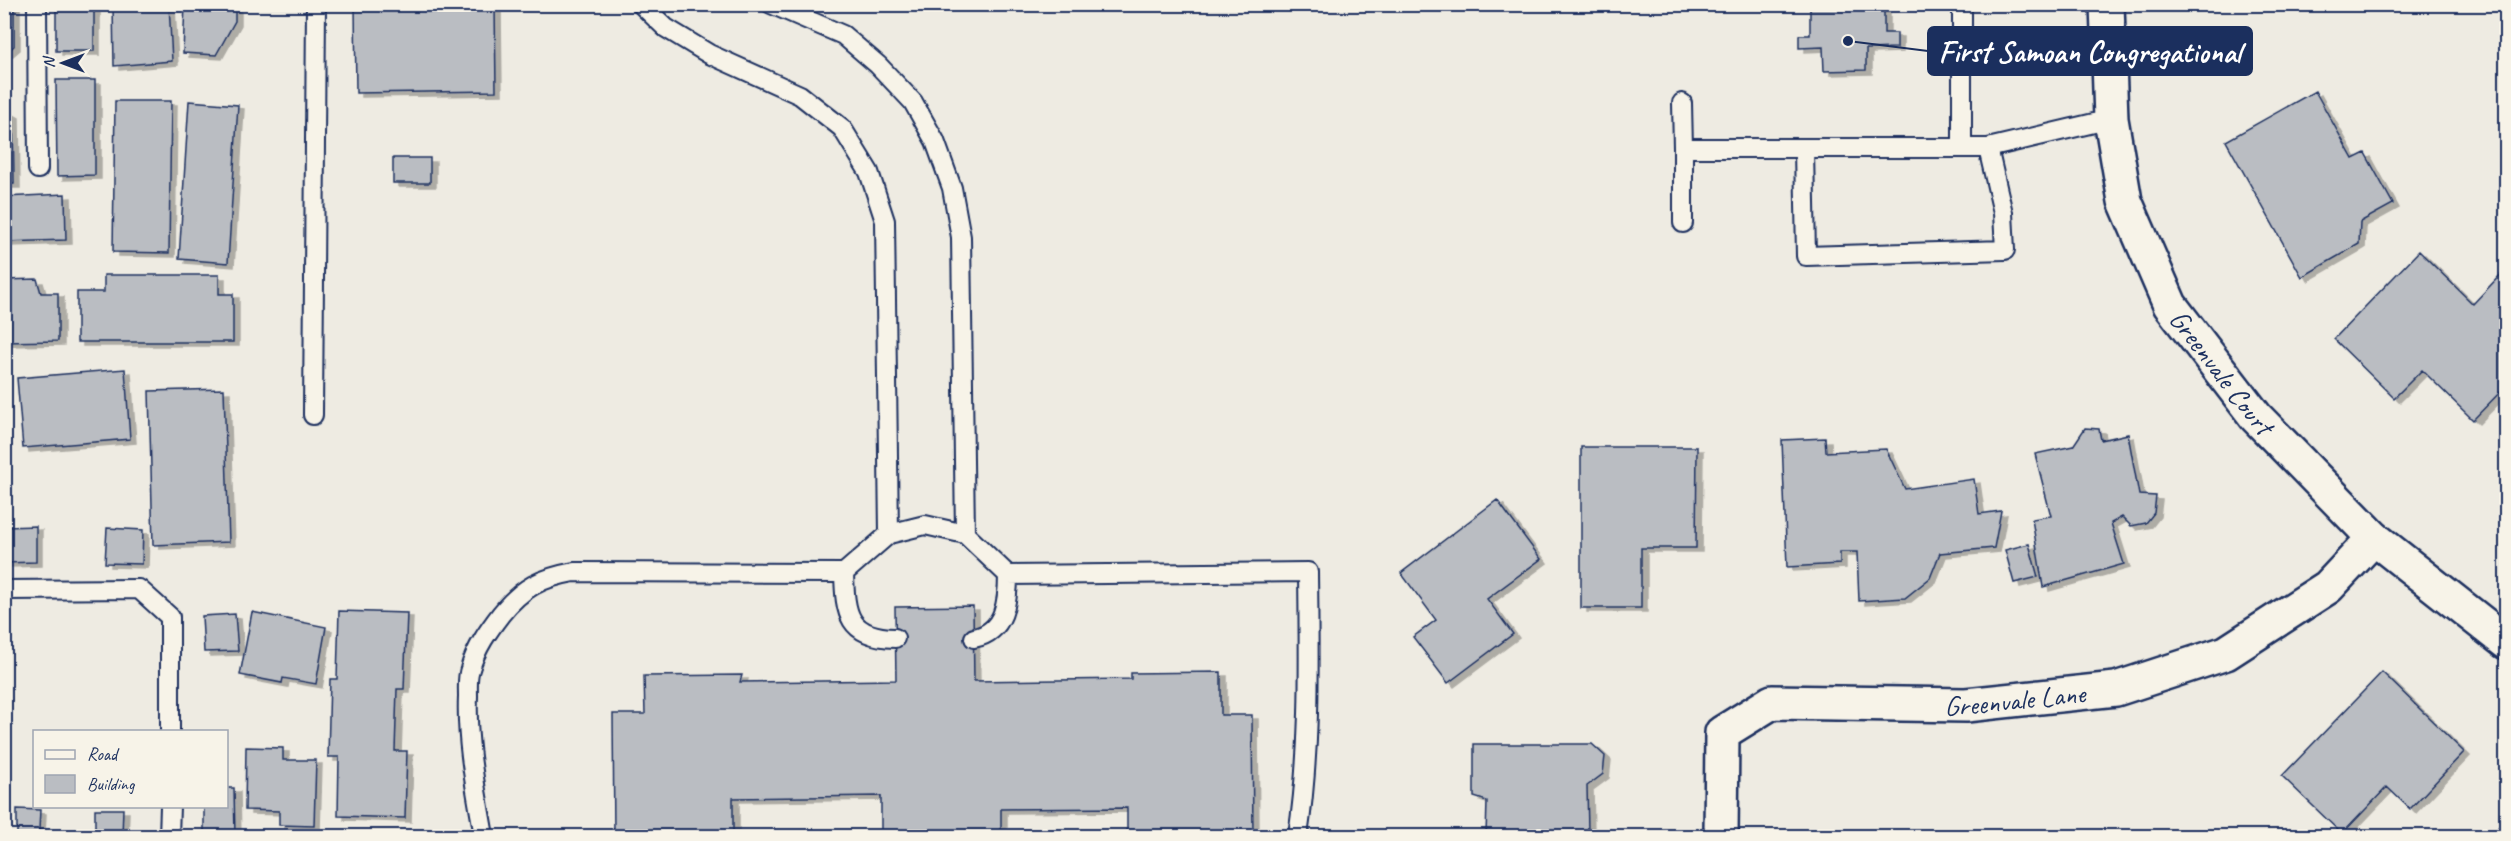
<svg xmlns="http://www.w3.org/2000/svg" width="2511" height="841" viewBox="0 0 2511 841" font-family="Caveat,sans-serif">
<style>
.building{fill:#babdc2;stroke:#1b2f5e;stroke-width:1.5;filter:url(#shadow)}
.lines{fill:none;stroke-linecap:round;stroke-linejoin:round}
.lane-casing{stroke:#1b2f5e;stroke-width:22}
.street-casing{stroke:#1b2f5e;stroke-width:38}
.lane{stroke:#f7f3e8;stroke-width:18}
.street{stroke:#f7f3e8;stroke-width:33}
.labels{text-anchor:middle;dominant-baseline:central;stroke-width:6;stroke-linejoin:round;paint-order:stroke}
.street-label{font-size:28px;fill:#1b2f5e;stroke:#f7f3e8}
.leader{fill:none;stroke:#1b2f5e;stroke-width:2}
.callout-dot{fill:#1b2f5e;stroke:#f7f3e8;stroke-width:2}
.callout{fill:#1b2f5e;stroke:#1b2f5e;stroke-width:2}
.callout-label{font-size:30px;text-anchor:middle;font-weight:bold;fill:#fff}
</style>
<defs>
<filter id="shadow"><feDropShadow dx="6" dy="4" stdDeviation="0" flood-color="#0004"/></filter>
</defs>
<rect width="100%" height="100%" fill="#eeebe2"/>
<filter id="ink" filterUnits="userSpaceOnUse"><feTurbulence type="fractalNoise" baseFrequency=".0167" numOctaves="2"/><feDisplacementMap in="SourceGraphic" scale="12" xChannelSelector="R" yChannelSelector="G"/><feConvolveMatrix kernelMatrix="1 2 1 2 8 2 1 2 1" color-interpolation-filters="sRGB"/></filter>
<g filter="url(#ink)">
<path class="building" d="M4 4H14V46L7 52H4Z
M56 4H94V51H56Z
M113 4H169L172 61 114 66Z
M185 4H235V21L216 55 183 53Z
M355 4H495L496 91 356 93Z
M1810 4H1884V33H1897V48L1866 49V70L1824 71 1823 47 1799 48V35H1810Z
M56 80H95V175L57 176Z
M2315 91 2353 159 2365 153 2393 204 2360 222 2359 244 2302 277 2226 141Z
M115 101H171L169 253 113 252Z
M189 101 238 105 228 263 179 259Z
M4 109 13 114 14 184H4Z
M393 158H430V183H393Z
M65 194 66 240 4 242V197Z
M2419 251 2473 304 2506 269V386L2473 420 2422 370 2394 398 2334 339Z
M104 275H219V294H233V342H77V292H104Z
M37 279 41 293H58V341L4 342V280Z
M125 369 130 439 23 448 17 378Z
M224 389 229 542 153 545 149 391Z
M2085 428 2099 429 2101 440 2128 434 2139 495 2156 496 2154 513 2146 523 2131 526 2122 517 2111 523 2124 564 2043 587 2032 519 2051 516 2035 454 2073 446Z
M1825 438 1826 452 1886 449 1905 489 1974 479 1979 514 2001 511 1994 548 1940 553 1930 578 1905 598 1859 601 1857 552H1840V564L1787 567 1782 440Z
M1581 447H1697L1696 548H1641V608H1581Z
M1497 500 1541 559 1487 599 1513 634 1448 683 1413 637 1436 620 1401 573Z
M36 526V562L4 563V527Z
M107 528 143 530 142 564 105 563Z
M2029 544 2038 577 2014 583 2005 550Z
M973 606 974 681 1131 679V673L1221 672V715H1252L1253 836H1127V808L1001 809V836H881V796L733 798V836H614L613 714H645L644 676 742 675 740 682 896 680 895 607Z
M339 611 407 613 404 689H397L395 751H407L405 818 338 816 339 757H328L330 679H337Z
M252 612 326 627 316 684 283 678 282 683 240 675Z
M235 614 238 651 204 652 202 616Z
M2382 672 2464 752 2410 809 2387 787 2342 834 2282 776Z
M1474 744H1592L1605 756 1603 774 1587 786 1588 830H1608V836H1486L1487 801 1474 797Z
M246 747 283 748V760H316L314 826 279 825V811L245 810Z
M226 788H234L235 836H204V806H226Z
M17 809 40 810 39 830 95 831V809H123L122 836H17Z
M2506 817V836H2492Z"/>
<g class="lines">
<defs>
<path id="lane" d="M37 4 38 169
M641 4 666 28 709 54 800 95 842 128 869 172 885 221 889 534
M771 4 843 35 878 65 913 102 935 141 952 188 961 237 965 534
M1962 4V148
M1682 103 1683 148H1988L2111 119
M1683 148V223
M1804 149 1806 256 2005 250 2003 213 1988 148
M313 415 316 4
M844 573C845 614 848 637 895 638
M4 590 139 589 170 617V732
M974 638C1005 632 1008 601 1008 575
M169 836 170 806
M484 836C476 790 466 743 468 696 468 687 467 677 470 669 476 648 488 631 501 614 523 587 541 578 574 572L844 573 889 534 925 525 965 534 1008 575 1308 572C1309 662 1311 747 1298 836"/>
<g id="street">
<path id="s1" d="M2107 4 2111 119 2125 201 2170 305 2256 417 2374 538 2506 642"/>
<path id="s2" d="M1721 836 1722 733 1772 702 1966 705 2116 689 2226 653 2328 587 2374 538"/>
</g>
</defs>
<use href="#lane" class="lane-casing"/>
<use href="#street" class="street-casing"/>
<use href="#lane" class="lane"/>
<use href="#street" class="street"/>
</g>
</g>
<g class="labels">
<g class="street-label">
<text stroke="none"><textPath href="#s1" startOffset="396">Greenvale Court</textPath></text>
<text stroke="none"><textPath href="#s2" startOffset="405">Greenvale Lane</textPath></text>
</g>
</g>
<path class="leader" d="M1848 41L1928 51"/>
<circle class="callout-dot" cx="1848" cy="41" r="6"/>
<rect class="callout" x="1928" y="27" width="324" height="48" rx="6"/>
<g class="callout-label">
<text x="2090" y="62">First Samoan Congregational</text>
</g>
<rect width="2511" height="841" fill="none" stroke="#f7f3e8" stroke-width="24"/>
<rect x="12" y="12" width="2487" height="817" fill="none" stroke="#1b2f5e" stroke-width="2" filter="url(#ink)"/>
<rect x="33" y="730" width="195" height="78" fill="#f7f3e8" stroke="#9fa5b1" stroke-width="1.5"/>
<rect x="45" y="750" width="30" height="9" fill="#f7f3e8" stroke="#9fa5b1" stroke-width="1.5"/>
<text x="87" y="760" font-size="18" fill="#1b2f5e">Road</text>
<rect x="45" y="775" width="30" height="18" fill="#babdc2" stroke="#9fa5b1" stroke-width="1.5"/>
<text x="87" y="790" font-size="18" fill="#1b2f5e">Building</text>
<g transform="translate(63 63) rotate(270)" stroke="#f7f3e8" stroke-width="4.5" paint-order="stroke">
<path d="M0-4.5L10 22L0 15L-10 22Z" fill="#1b2f5e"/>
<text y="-9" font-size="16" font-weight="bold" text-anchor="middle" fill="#1b2f5e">N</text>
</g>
</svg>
